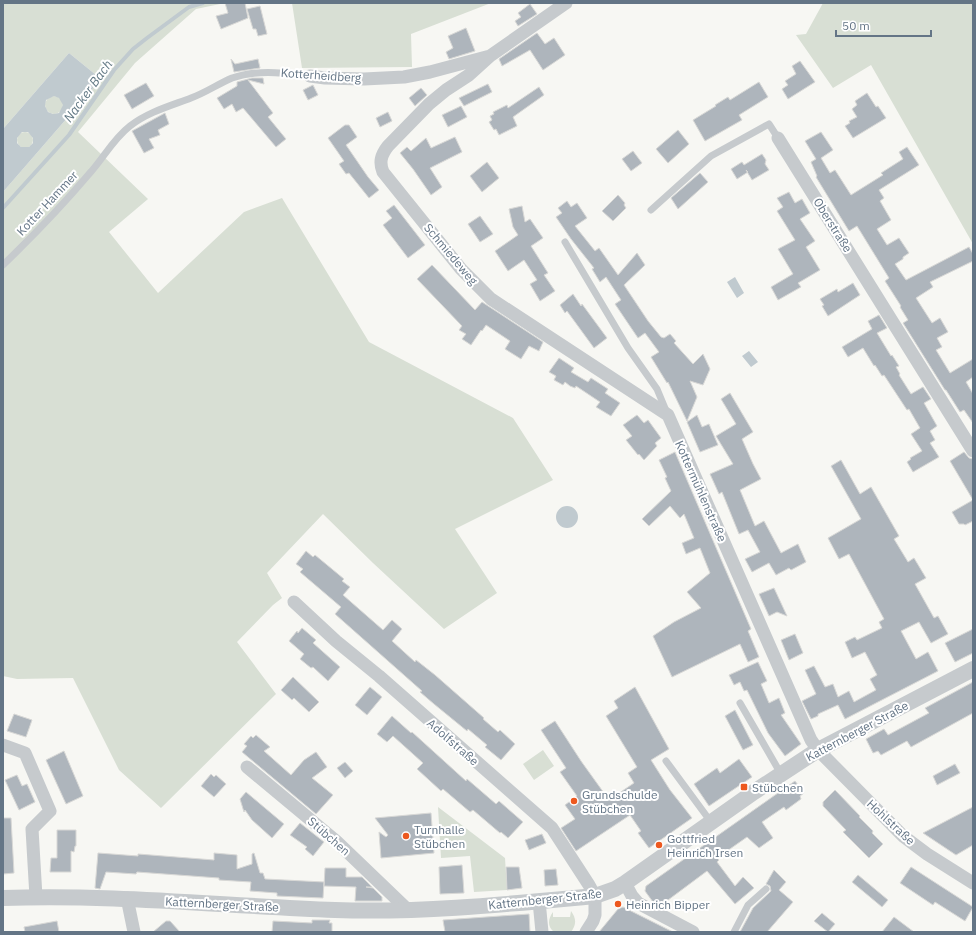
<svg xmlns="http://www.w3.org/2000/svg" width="976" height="935" viewBox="0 0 976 935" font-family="'IBM Plex Sans',sans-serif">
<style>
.green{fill:#d8dfd4}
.water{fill:#c0cacf;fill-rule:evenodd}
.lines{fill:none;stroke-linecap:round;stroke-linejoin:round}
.stream{stroke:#c0cacf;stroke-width:4}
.building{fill:#aeb5bc;stroke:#d8d8d6}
.service{stroke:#c6cacd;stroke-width:7}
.minor{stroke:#c6cacd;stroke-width:13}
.tertiary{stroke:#c6cacd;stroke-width:16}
.poi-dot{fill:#ed581e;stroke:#fff;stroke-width:1.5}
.labels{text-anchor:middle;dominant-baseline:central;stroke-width:4;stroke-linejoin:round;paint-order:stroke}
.street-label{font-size:12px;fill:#647586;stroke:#fff}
.poi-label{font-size:12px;fill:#647586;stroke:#fff;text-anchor:start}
.water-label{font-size:13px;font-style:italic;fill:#607783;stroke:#fff}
</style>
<rect width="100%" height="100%" fill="#f7f7f3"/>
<path class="green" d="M3 3H225L196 9 135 63 78 132 148 199 109 232 158 293 244 212 282 198 369 342 513 418 553 480 455 529 497 593 444 629 373 563 323 514 267 573 282 598 273 605 237 642 276 694 161 808 119 770 73 678 17 679 3 676V192L101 79 69 53 3 129Z
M292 3H491L411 34 412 67 302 68Z
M823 3H973V244L871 65 833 88 796 35 806 34Z
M45 105a9 9 0 1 1 18 0a9 9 0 1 1-18 0Z
M17 140a8 8 0 1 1 16 0a8 8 0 1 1-16 0Z
M543 750 554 766 534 780 523 764Z
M438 807 505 858 507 890 474 892 470 856 441 858Z
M571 911C576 918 577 924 571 932H554C547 926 548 919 553 912V917H570Z"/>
<path class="water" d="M69 53 101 79 3 192V129ZM54 96 59 98 63 105 59 113 53 114 48 112 45 106 46 100ZM22 132H28L33 138V143L29 147H21L17 143V138Z
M735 277 744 293 737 298 727 282Z
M749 351 758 362 751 367 742 356Z
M556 517a11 11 0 1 1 22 0a11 11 0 1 1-22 0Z"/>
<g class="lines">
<path class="stream" d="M3 208 69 135 114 70 133 49 147 38 189 7 203 3"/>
</g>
<path class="building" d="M225 3H245L248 18 221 29 216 16 228 13Z
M530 4 537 14 518 26 515 21 521 17 518 13Z
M260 6 267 34 258 36 256 29H253L247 9Z
M466 28 475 51 449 59 446 52 453 48 448 36Z
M537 33 545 44 554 38 565 55 543 70 530 50 502 66 499 59Z
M231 59 235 64 258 59 260 68 234 72Z
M800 61 815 82 788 99 782 89 788 85 785 81 796 74 792 66Z
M252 78H263L264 84 248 80 273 113 268 117 286 139 276 147 243 108 236 112 232 104 224 109 217 98 237 86V82Z
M759 82 768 97 739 115 742 120 705 141 693 120 716 106 715 105 728 97 730 100Z
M146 83 154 96 132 109 124 95Z
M488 84 492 92 464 106 459 98Z
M313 85 318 95 308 100 303 90Z
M539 87 544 95 513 117 517 126 499 135 496 129 494 130 489 122 492 120 490 116 494 114 493 112 507 105 508 108Z
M421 88 427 95 415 106 409 98Z
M867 93 876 107 878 106 886 118 853 138 845 126 850 123 849 121 857 117 852 109 857 105 855 101Z
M461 106 467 117 448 127 442 115Z
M388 112 392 121 380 127 376 118Z
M165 113 169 124 158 130 160 135 149 139 154 148 144 153 132 131Z
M345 125H349L357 137 346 145 368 177 379 190 369 198 349 173 346 174 339 164 344 161 328 138Z
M678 130 689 144 668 163 656 149Z
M821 132 833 150 821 158 830 173 835 170 851 195 883 175 881 173 903 159 899 152 907 147 919 165 879 190 884 198 880 201 891 220 877 229 887 245 899 238 909 253 903 257V259L895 264 906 280 969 247 973 254V261L930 282 933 287 916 298 932 323 940 318 948 332 937 338 942 347 936 350 950 373 973 359V377L966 382 973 394V423L964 410 960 412 946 390H945L903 323 908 320 900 307 901 306 885 281 889 278 857 226 849 231 816 177 817 176 811 162 816 159 805 141Z
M455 137 462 152 430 168 442 187 431 195 413 169 400 153 407 147 411 151 426 138 431 148Z
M633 151 642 163 631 171 622 159Z
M762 154 766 160 765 164 769 170 752 180 746 170 748 172 737 179 731 169 742 162 744 165Z
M487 162 499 178 482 192 470 176Z
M700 173 708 182 678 209 671 198Z
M789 192 795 203 802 199 810 213 800 219 815 241 806 247 820 270 798 283 801 287 778 300 771 287 793 274 778 249 795 240 777 211 783 207 777 198Z
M618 195 625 203 624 205 626 208 613 221 602 211Z
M567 201 571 207 577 203 587 218 575 226 595 251 599 248 618 275 637 253 645 265 624 285 648 321 661 337 664 338 670 334 676 341 674 343 693 364 703 354 710 369 703 385 690 381 697 397 687 421 668 382 667 383 651 357 659 352 645 333 638 338 615 304 621 300 606 277 600 282 592 269 594 268 571 239 556 217 562 213 558 208Z
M394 205 425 245 408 258 383 225 392 218 386 211Z
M522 206 525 222 530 219 543 238 531 246 548 273 544 275 555 291 540 301 530 284 537 280 524 260 508 271 495 251 518 235 513 227 509 209Z
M480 216 493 234 480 242 468 224Z
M432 265 475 310 482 302 543 342 539 351 529 346 521 359 505 349 510 341 486 325 482 331 481 330 471 345 462 339 466 334 459 330 462 326 417 279Z
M853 283 860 295 828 316 822 306 824 305 820 299 837 289 838 292Z
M573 294 581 306 582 304 607 338 594 348 567 311 565 313 560 305Z
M879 315 887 328 877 333 891 356 892 355 899 366 896 367 900 374 899 375 911 394 923 387 931 399 924 403 937 426 930 431 935 440 930 443 939 457 913 472 907 462 911 459 910 458 922 451 911 434 920 428 909 409 907 410 884 375 882 376 875 365 874 366 863 348 848 357 842 347 872 329 868 321Z
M559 358 574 368 571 372 588 382 591 378 608 389 605 393 620 403 611 416 596 407 600 402 576 386 575 388 570 386 565 382 563 385 554 380 556 376 549 372Z
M730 393 753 432 742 439 753 464 761 479 740 490 755 526 764 521 781 553 798 544 806 562 791 570 789 568 776 575 769 563 752 572 745 559 760 552 748 530 739 534 722 492 719 494 710 474 733 464 716 436 736 424 721 399Z
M637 415 644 423 648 420 661 438 655 443 657 446 644 460 639 454 638 455 626 440 632 436 623 425Z
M697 415 702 427 709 424 718 445 700 452 687 422Z
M675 452 751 629 748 631 759 657 748 662 740 644 672 677 653 636 674 622 701 608 687 592 710 573 700 548 686 554 682 543 694 538 684 514 680 518 670 506 649 526 642 519 671 491 665 478 667 477 659 460Z
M964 452 969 458 973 459V521L965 525 964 524H959L952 512 973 500 950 461Z
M841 460 860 494 871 487 899 536 894 539 908 562 914 558 926 578 915 584 934 618 938 616 948 634 931 643 919 622 901 631 916 659 928 652 938 671 845 719 838 705 818 714V716L811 719 802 701 816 694 805 670 814 666 825 687 833 684 838 697 849 691 854 702 876 690 870 679 877 675 865 652 852 658 845 642 855 637 857 640 882 628 879 622 884 619 849 554 839 559 828 538 861 519 831 466Z
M306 551 313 557 315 555 344 579 342 581 350 587 343 595 383 630 392 620 402 629 392 641 415 662 416 660 435 675 484 718 483 719 498 732 500 730 515 744 501 760 485 747 487 745 468 729 467 731 434 704 420 692 422 691 335 614 341 607 300 572 303 569 296 564Z
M774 588 787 616 777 612 769 616 759 594Z
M302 628 316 640 313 643 340 667 328 681 313 667 311 668 300 659 304 654 289 641 297 631 298 633Z
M973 629V653L955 662 945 643Z
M795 634 803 653 789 660 781 640Z
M758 662 767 681 761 684 769 703 779 698 785 713 781 715 801 744 785 756 768 733 747 690 744 691 740 682 734 685 729 675Z
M293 677 319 702 309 712 294 698 292 700 281 690Z
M973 682V713L911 747 907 741 881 755 878 751 873 753 866 739 884 729 888 735 929 713 925 708Z
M370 687 382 697 367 715 355 705Z
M635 687 669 749 651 760 670 790 692 818 649 848 638 833 641 831 630 815 576 851 561 828 575 819 565 805 577 796 560 772 566 768 541 730 555 721 581 761 609 800 634 783 628 773 637 767 606 716 618 708 614 701Z
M735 710 753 745 743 750 725 716Z
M14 714 32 720 26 737 7 731Z
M392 716 411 733 412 732 466 781 467 779 496 804 499 801 523 822 508 838 501 832 500 833 473 810 470 812 443 789 441 791 417 769 423 763 393 736 387 742 377 734Z
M256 735 270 747 264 751 291 775 304 760 316 752 327 767 312 778 333 795 316 814 242 752 247 746 244 744 251 736 253 738Z
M64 751 83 796 66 804 46 760Z
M739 759 752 777 709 806 694 784 717 768 720 773Z
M345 762 353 771 345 778 337 768Z
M955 764 960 773 937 785 933 776Z
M211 774 214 777 216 775 226 784 214 797 201 786Z
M17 775 22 786 27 784 35 802 19 810 5 780Z
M795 781 804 793 800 796 801 799 786 810 784 807 762 822 773 838 759 848 747 837 717 858 719 860 717 862 735 886 743 877 754 888 735 904 707 871 664 903 670 905 668 910 653 902 645 891 646 886Z
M835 790 860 816 859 817 873 831 872 833 883 844 869 858 843 832 846 830 823 806V802Z
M246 792 284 824 272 838 252 820 245 810 244 812 240 799Z
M973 807V845L956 855 923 833Z
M431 813 434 853 381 858 379 832 386 837 388 835 375 818Z
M3 818H11L14 873 3 874Z
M300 823 324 842 313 856 305 849 307 847 290 835Z
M57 830H76V846H75L74 852 71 851V872H50L51 858H57Z
M542 834 546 843 529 850 525 840Z
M98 853 138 856V854L214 860V853L237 855V869L252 864V854L254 853 260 873H263L265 879 324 882 323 898 277 896V893L250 891 251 882 219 880V878L137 872 136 874 106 872 100 889 95 888Z
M462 865 464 893 440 894 439 867Z
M506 867H519L522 888 507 890Z
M911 867 973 907 965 921 935 902 933 905 900 883Z
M325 868H346V877H362L372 887H366L373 888 382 897V901H355L356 887 324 886Z
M556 869 558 885 545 886 544 870Z
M774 870 786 882 779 890 793 902 767 932H740L753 908 771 891 770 886 766 884Z
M858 875 888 900 882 907 852 882Z
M623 907 673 932H599L618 909Z
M822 913 835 924 828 932 814 921Z
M529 914 530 932H445L443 920Z
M894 917 914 932H882Z
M312 920H330L329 923H332V932H272L273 921 312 923Z
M57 921 59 932H25L24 927Z
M166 921H170L180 932H153Z"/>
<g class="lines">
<path class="service" d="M651 210 711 156 769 124 778 138
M565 242 628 348 657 389 667 413
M3 265C33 236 62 206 89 174 103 159 113 139 130 126 148 112 170 106 191 98 205 93 218 84 232 78 258 69 284 73 310 76
M740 703 781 774
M666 761 711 822
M734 932 748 905 766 889"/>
<path class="minor" d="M490 56 469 75 446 90 429 104 388 146C381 155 379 162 383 172L461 269 491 299 668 415 811 740 818 750 903 836 927 854 973 883
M310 76 325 78 364 79 404 77 430 72 490 56 566 3
M778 138 973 451
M294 602 336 641 379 676 552 828 589 885 595 896V915L593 921 586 932
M3 745 25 753 50 811 32 829 36 897
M247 767 336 841 408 910
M625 883 632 896 638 903 693 932
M127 898 134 932
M539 901 542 932"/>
<path class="tertiary" d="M3 898C114 894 224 906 335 910 422 913 509 904 595 896L615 889 625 883 754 792 818 750 973 669"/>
</g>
<g class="poi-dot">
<rect x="740" y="783" width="8" height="8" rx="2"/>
<circle cx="574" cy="801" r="4"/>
<circle cx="406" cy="836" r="4"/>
<circle cx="659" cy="845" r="4"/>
<circle cx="618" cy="904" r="4"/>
</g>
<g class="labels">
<g class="street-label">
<text transform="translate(321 75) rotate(4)">Kotterheidberg</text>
<text transform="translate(47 203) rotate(-47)">Kotter Hammer</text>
<text transform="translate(833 225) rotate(58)">Oberstraße</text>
<text transform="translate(451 254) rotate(50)">Schmiedeweg</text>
<text transform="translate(701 491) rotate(66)">Kottermühlenstraße</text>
<text transform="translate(857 731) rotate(-28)">Katternberger Straße</text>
<text transform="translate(453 742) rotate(41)">Adolfstraße</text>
<text transform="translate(891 822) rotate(43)">Hohlstraße</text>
<text transform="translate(329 836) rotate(41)">Stübchen</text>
<text transform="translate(545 899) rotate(-6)">Katternberger Straße</text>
<text transform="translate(222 904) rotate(3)">Katternberger Straße</text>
</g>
<g class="poi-label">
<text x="752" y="787">Stübchen</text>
<text x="582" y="794">Grundschulde<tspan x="582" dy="14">Stübchen</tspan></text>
<text x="414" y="829">Turnhalle<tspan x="414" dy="14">Stübchen</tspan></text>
<text x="667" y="838">Gottfried<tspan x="667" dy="14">Heinrich Irsen</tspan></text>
<text x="626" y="904">Heinrich Bipper</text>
</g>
<g class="water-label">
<text transform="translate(88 91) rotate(-54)">Nacker Bach</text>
</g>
</g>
<rect width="976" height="935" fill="none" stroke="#647586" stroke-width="8"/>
<path d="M836 30v6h95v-6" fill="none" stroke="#647586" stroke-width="2"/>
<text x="842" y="30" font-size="12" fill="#647586" stroke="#ffffff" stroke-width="3" paint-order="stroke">50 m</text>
</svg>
